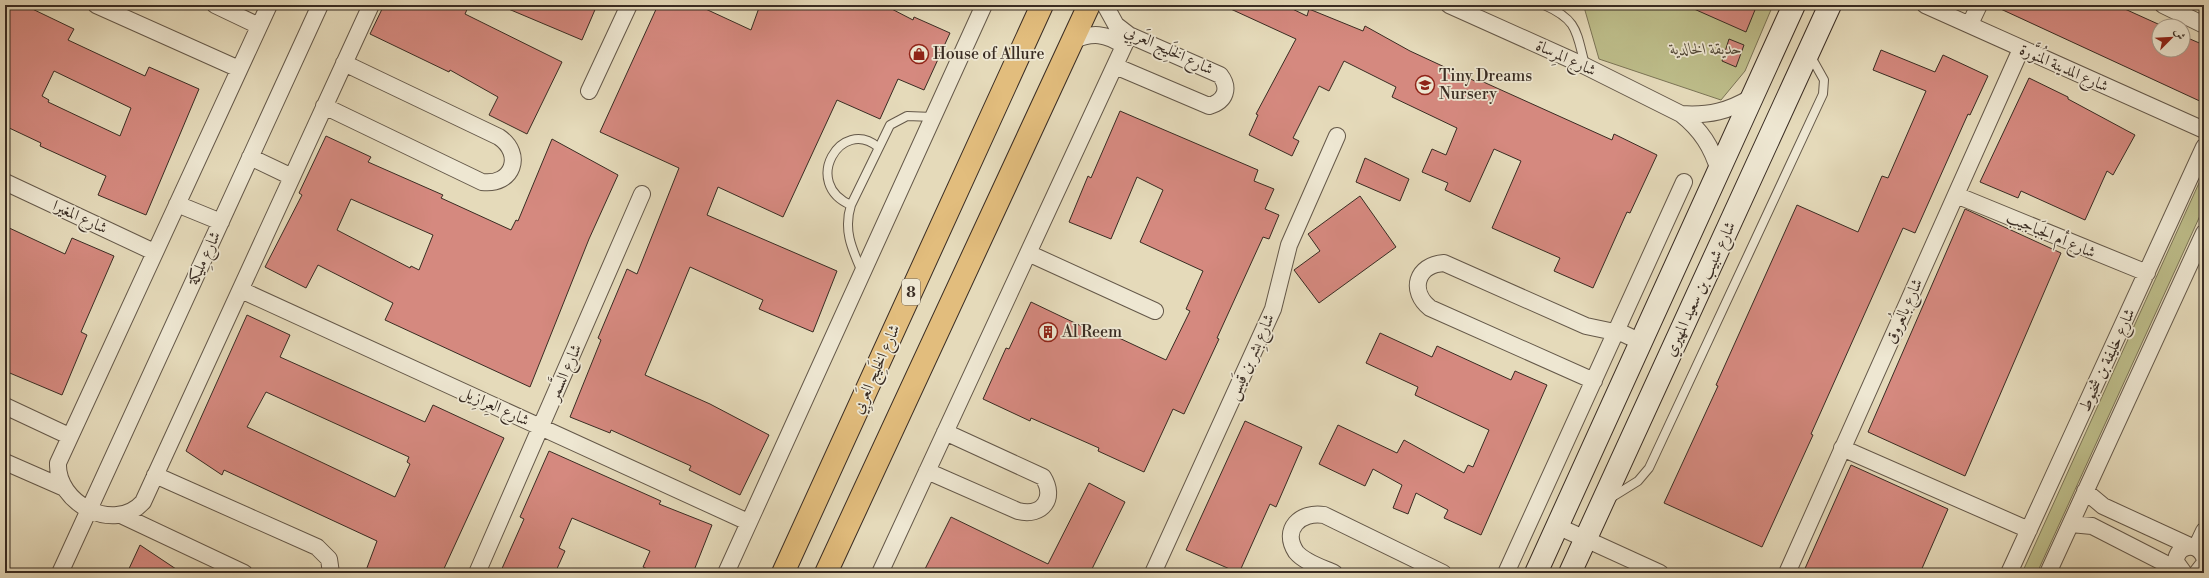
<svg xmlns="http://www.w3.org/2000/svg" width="2209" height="578" viewBox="0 0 2209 578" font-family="'Libre Bodoni',Amiri,serif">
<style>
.green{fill:#bdbd8a;stroke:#7b7456}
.building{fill:#d5897f;stroke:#392c23;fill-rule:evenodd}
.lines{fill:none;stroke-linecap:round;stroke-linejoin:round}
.lane-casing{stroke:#645849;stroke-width:10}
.street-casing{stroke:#645849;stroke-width:18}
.secondary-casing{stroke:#392c23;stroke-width:24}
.highway-casing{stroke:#392c23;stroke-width:24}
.lane{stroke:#eee7d2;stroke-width:8}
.street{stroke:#eee7d2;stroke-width:16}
.secondary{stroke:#eee7d2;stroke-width:22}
.highway{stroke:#e2bd7d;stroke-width:22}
.labels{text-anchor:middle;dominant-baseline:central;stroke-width:3.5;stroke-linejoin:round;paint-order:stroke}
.shield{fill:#eee7d2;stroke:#6f6458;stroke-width:1}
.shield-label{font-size:15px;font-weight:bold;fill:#392c23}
.park-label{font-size:16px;font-style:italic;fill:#534938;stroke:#eee7d2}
.street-label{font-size:16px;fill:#392c23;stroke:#eee7d2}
.poi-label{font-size:16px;fill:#392c23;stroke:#eee7d2;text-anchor:start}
</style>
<rect width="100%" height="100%" fill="#e5daba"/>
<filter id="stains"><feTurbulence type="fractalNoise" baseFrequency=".005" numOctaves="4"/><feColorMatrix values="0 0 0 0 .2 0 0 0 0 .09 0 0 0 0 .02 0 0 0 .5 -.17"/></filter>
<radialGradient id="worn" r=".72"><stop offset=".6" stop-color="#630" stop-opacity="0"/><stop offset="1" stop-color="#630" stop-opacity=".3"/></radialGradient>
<path class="green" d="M1579 5H1773L1745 71 1721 100 1599 59 1584 7Z
M2204 172V207L2037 573H2022Z"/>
<path class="building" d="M5 5H24L74 29 68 40 145 76 149 67 199 89 146 215 98 195 106 176 40 146 41 143 5 126ZM54 71 131 108 120 136 48 102 49 100 42 96Z
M384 5H469L465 14 562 62 527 134 489 115 498 97 450 70 449 72 370 34Z
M499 5H597L582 40Z
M658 5H697L751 30 760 5H884L913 20 914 17 950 33 924 90 898 79 880 119 837 100 783 217 718 187 707 215 837 271 813 332 759 309 763 300 690 267 645 375 710 404 769 435 740 495 689 470 691 466 611 430 610 433 570 417 601 340 598 338 627 269 637 274 679 168 600 132Z
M1222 5H1284L1307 16 1309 9 1363 31 1365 26 1410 51 1477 82 1479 80 1612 140 1614 134 1657 155 1630 213 1627 212 1593 288 1554 271 1560 258 1492 228 1521 161 1494 149 1470 202 1445 190 1448 183 1422 172 1432 149 1446 155 1457 128 1392 97 1396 87 1344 61 1329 91 1319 86 1293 138 1299 141 1292 156 1249 135 1258 115 1256 114 1296 39Z
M1685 5H1757L1746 32Z
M1992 5H2116L2158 24 2161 26H2159V50H2183V36L2204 45V103Z
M1729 39 1744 45 1736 67 1722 61Z
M1881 50 1935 72 1943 55 1988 76 1970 115 1968 114 1915 233 1903 228 1811 434 1813 435 1762 547 1664 503 1718 386 1716 385 1797 205 1858 232 1882 176 1888 178 1926 91 1873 70Z
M2029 78 2068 97V99L2135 135 2113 175 2107 171 2085 220 2021 191 2018 198 1980 182Z
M1120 111 1258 170 1254 181 1274 189 1265 209 1279 215 1269 239 1263 237 1217 338 1219 339 1184 414 1173 409 1144 472 1098 451 1099 448 1031 418 1030 421 983 399 1006 348 1009 349 1031 302 1100 335 1102 330 1166 360 1190 311 1186 309 1203 271 1140 242 1163 190 1137 177 1111 239 1069 222 1088 176 1091 178Z
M326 136 371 157 368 162 443 195 441 198 511 230 516 220 518 221 552 139 618 175 589 239 530 387 385 320 393 303 318 265 306 288 265 267 302 195 299 193ZM351 199 433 235 419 270 411 266 410 268 337 230Z
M1365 158 1409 179 1400 201 1356 182Z
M1360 196 1396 247 1319 303 1294 270 1320 251 1308 234Z
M1965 209 2061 253 1965 476 1868 432Z
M5 226 65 254 72 238 114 256 81 332 87 335 62 395 5 371Z
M247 315 290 335 280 357 425 422 433 405 504 438 442 573H365L377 541 224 470 222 475 186 451ZM266 392 409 457 407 462 410 464 395 497 247 427Z
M1380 333 1432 357 1437 346 1511 380 1515 371 1547 385 1481 535 1444 518 1448 510 1416 493 1408 514 1393 508 1402 485 1373 469 1365 486 1319 464 1338 425 1397 453 1404 440 1464 473 1468 465 1473 467 1489 430 1415 395 1418 387 1366 363Z
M1245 421 1302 447 1276 507 1270 504 1239 573 1186 550Z
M549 451 661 501 659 504 712 525 693 573H657L643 567 650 551 572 518 559 548 565 551 555 573H500L524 519 520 517Z
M1851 465 1948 509 1920 573H1803Z
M1089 483 1125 502 1090 573H923L951 517 1048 564Z
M140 545 182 573H127Z"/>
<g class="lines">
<defs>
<path id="lane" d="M1544 5C1578 20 1576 31 1585 65
M851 205C801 184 841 116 878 147
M862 272C852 249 843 230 851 205L890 125 907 116 933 117
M1609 499 1638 481 1649 468 1823 94 1824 80 1810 55"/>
<path id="street" d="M96 5 239 69
M215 5 259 26
M269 5 58 463C56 503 114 534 143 502L371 5
M1105 5 1116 25 1129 35 1220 75C1230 88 1226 101 1209 106L1115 66
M1449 5 1585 66 1681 114C1701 130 1712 147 1719 171
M1925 5 2204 130
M2163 5 2204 25
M1970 24 1979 5
M1072 41C1092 32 1106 33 1124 46
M589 91 629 5
M324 106 482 182C513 186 524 154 499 137L344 63
M1681 114C1709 116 1729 111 1752 97
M250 157 292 177
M5 182 154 252
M1956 195 2147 273
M177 204 221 222
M1028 253 1155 311
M241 290 748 522
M1594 381 1430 308C1409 291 1416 265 1444 263L1586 326 1624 334 1641 342
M5 406 69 436
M1842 448 2029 530
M5 462 62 487
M927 471 1018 511C1043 517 1056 498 1043 477L945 432
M155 475 317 547 329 559 331 573
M2085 491 2103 506 2190 546
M121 515 244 573
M2071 524 2092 526 2180 571
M1557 526 1660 573
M2196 548 2204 531
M60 573 320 5
M477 573 642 194
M726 573 984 5
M880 573 1129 35
M1153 573 1273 309 1289 245 1337 136
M1334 573C1323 568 1304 562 1296 552 1281 529 1301 511 1324 515L1443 573
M1506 573 1684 182
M1787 573 2021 49
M2009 573 2204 147
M2048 573 2204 233
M2184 573 2176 562C2176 545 2197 541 2204 557
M2197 573 2204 564"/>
<path id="secondary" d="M1536 573 1794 5
M1570 573 1830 5"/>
<path id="highway" d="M783 573 1042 5
M826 573 1089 5"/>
</defs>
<use href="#lane" class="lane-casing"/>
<use href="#street" class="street-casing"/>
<use href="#secondary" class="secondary-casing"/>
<use href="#highway" class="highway-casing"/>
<use href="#lane" class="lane"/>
<use href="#street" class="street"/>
<use href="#secondary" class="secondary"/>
<use href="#highway" class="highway"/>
</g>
<defs>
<symbol id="shop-ring" viewBox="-11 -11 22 22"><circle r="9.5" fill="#eee7d2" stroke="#8f2418" stroke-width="1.5"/><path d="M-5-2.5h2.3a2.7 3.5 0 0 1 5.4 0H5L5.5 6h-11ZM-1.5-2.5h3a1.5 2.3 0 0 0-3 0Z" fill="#8f2418"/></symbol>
<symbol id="school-ring" viewBox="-11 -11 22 22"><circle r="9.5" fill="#eee7d2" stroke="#8f2418" stroke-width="1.5"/><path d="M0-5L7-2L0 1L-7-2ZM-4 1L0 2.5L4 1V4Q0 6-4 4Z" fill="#8f2418"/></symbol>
<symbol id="building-ring" viewBox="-11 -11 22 22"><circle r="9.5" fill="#eee7d2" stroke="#8f2418" stroke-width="1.5"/><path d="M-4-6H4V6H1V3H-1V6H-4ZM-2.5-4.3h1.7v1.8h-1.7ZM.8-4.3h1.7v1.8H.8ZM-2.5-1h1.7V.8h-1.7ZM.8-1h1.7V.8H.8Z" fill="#8f2418"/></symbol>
</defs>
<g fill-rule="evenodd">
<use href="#shop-ring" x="908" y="43" width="22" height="22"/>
<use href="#school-ring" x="1414" y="74" width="22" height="22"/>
<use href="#building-ring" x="1037" y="321" width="22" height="22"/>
</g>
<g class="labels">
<rect class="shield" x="902" y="279" width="18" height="26" rx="3"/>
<g class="shield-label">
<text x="911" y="292">8</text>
</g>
<g class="park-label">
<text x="1706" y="49">حديقة الخالدية</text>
</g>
<g class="street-label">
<text transform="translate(1169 50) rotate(25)">شارع الخَلِيج العَربِي</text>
<text transform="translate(1566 58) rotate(25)">شارع المِرساة</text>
<text transform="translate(2064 68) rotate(24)">شارع المدينة المُنوَّرة</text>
<text transform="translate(80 217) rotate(25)">شارع المغيرا</text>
<text transform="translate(2051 235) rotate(23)">شارع أم الجَباجيب</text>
<text transform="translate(204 258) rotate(-65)">شارع مِليكة</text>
<text transform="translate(1700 289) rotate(-65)">شارع شبيب بن سعيد المهيري</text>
<text transform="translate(1904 311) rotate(-66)">شارع بالعُروق</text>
<text transform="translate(1251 357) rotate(-66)">شارع بِشر بن قَيس</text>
<text transform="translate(2107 360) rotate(-65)">شارع خليفة بن شخبوط</text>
<text transform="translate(876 369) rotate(-66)">شارع الخَلِيج العَربِي</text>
<text transform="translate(565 372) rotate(-66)">شارع السَّمر</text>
<text transform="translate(495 406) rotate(25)">شارع العِرازِيل</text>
</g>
<g class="poi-label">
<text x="933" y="54">House of Allure</text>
<text x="1439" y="76">Tiny Dreams<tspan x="1439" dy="18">Nursery</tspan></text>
<text x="1062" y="332">Al Reem</text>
</g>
</g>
<rect width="2209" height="578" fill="none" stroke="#e5daba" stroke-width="20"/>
<rect x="6" y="6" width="2197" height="566" fill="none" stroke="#392c23" stroke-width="2"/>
<rect x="10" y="10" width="2189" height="558" fill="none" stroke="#392c23"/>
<g transform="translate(2171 38) rotate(66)"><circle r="19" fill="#eee7d2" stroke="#a69c8c"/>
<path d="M0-3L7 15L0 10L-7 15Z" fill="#8f2418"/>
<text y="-6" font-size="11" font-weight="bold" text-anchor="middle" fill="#392c23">ش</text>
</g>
<rect width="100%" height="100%" filter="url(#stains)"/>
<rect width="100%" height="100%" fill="url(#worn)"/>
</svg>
